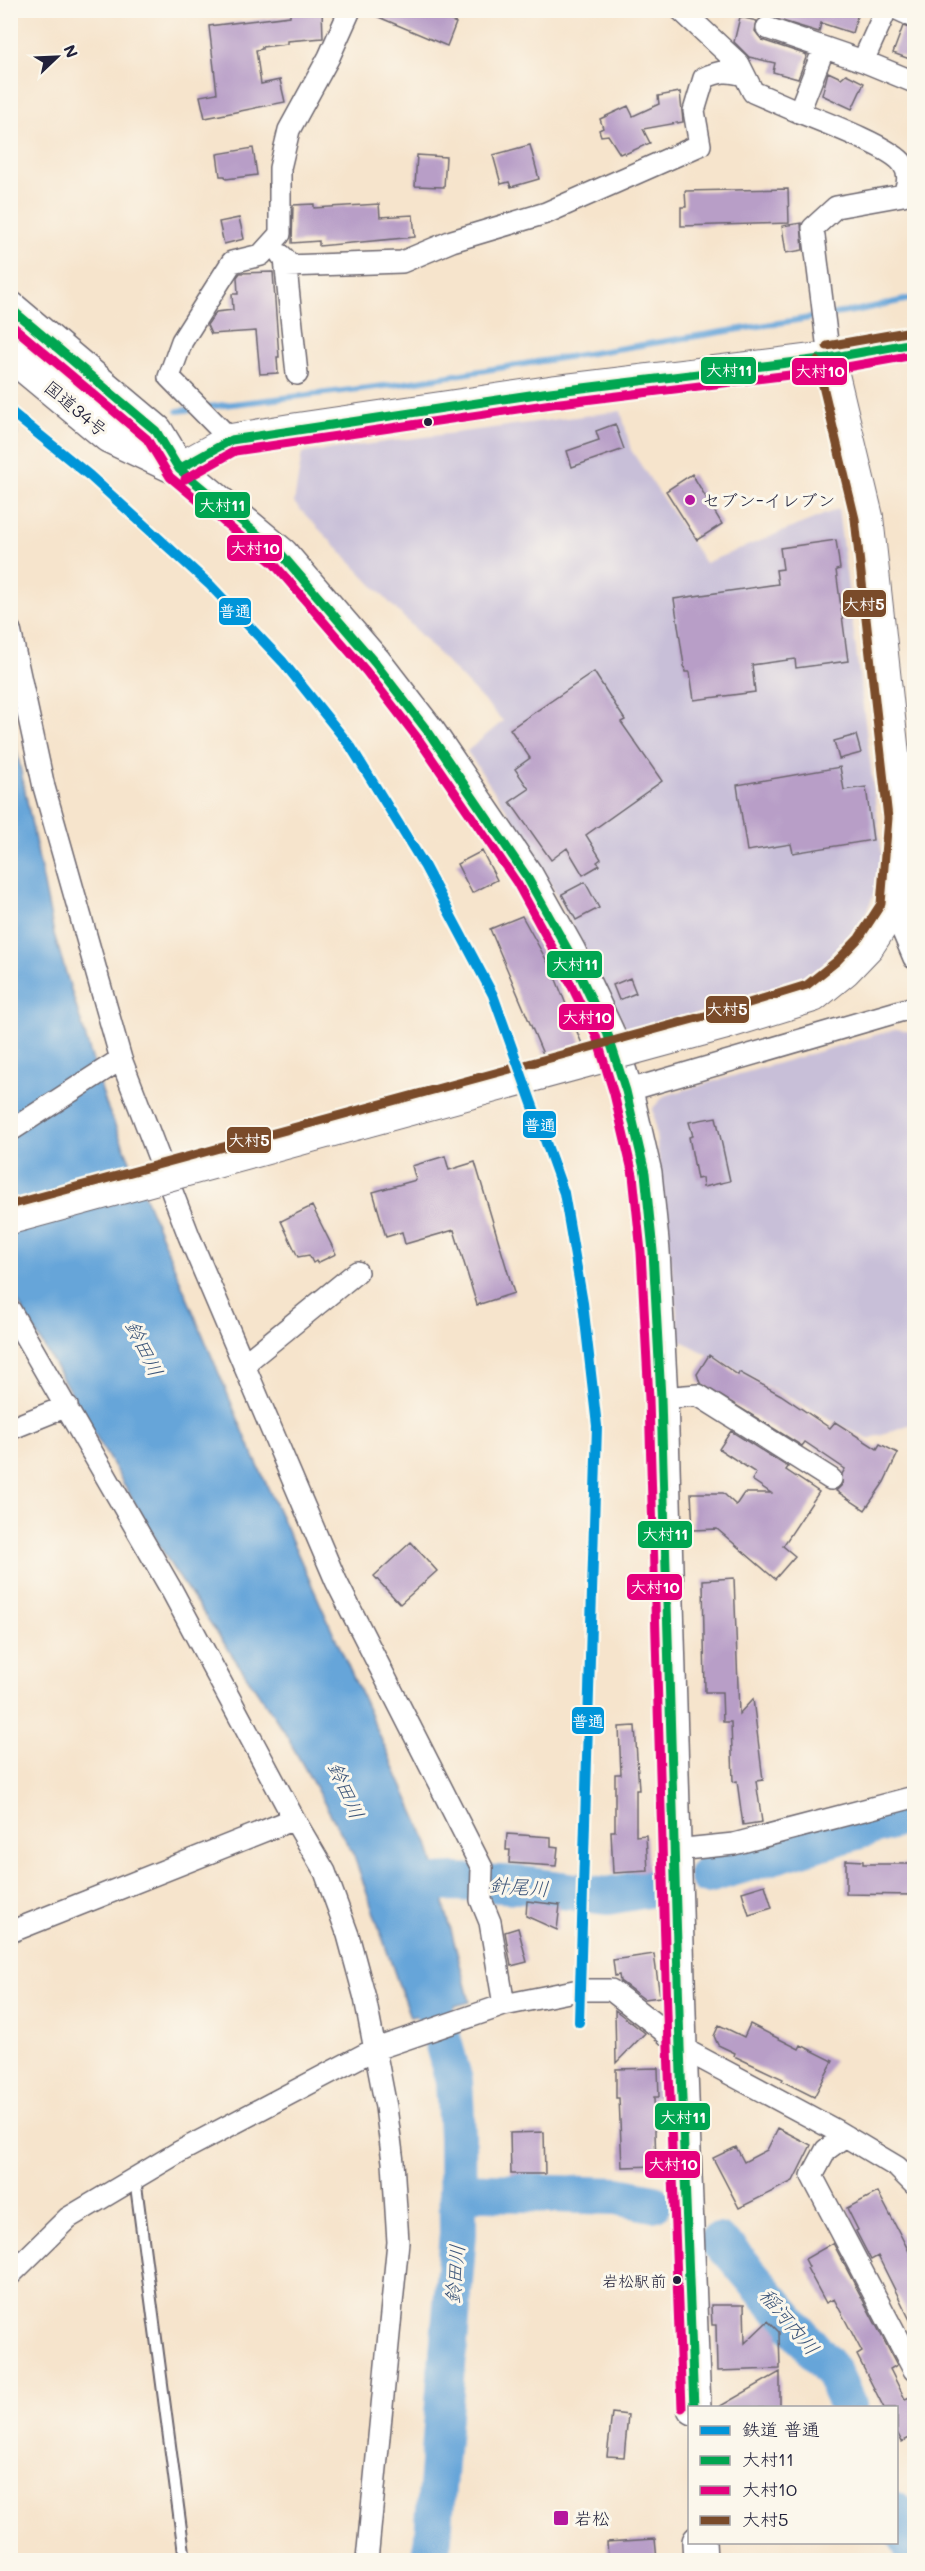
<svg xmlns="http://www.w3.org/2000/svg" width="925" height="2571" viewBox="0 0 925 2571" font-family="Mali,'Klee One',sans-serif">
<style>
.industrial{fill:#c8bfd8}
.water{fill:#66a5d9;stroke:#44648a;stroke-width:1.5}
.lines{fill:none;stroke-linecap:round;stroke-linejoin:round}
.stream{stroke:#66a5d9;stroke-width:6}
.river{stroke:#66a5d9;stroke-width:38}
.building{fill:#b89ec7}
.service-casing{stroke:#6c666e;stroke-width:14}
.minor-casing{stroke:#6c666e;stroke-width:24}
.secondary-casing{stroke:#6c666e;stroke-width:32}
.primary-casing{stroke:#6c666e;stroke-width:34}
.trunk-casing{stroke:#6c666e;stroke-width:36}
.service{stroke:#fff;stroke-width:10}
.minor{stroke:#fff;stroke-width:21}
.secondary{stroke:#fff;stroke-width:28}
.primary{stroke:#fff;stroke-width:32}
.trunk{stroke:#fff;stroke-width:33}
.primary-bridge-casing{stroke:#6c666e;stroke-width:34;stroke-linecap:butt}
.primary-bridge{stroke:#fff;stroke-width:32}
.bus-1-casing{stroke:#fbf7ec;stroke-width:14}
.bus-2-casing{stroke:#fbf7ec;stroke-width:14}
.bus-3-casing{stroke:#fbf7ec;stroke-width:14}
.bus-1{stroke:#00a651;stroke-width:9}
.bus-2{stroke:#e5007d;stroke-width:9}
.bus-3{stroke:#7a4b2a;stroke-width:9}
.rail-1-casing{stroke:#fbf7ec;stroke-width:15}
.rail-1{stroke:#0095d9;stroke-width:10}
.bus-dot{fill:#22223b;stroke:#fbf7ec;stroke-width:2}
.poi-dot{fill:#b5179e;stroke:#fbf7ec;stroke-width:2}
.labels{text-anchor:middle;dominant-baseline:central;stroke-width:6;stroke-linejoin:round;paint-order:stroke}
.bus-label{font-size:16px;fill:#22223b;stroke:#fbf7ec;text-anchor:end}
.street-label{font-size:18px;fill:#22223b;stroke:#fbf7ec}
.poi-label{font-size:18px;fill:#22223b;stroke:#fbf7ec;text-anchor:start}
.water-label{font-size:20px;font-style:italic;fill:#3d567a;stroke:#fbf7ec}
.line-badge{stroke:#fbf7ec;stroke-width:2}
.badge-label{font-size:16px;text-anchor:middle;font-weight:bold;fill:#fff}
</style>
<rect width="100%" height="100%" fill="#fbf7ec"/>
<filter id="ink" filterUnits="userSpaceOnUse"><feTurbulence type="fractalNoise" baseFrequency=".0167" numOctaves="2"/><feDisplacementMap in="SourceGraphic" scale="12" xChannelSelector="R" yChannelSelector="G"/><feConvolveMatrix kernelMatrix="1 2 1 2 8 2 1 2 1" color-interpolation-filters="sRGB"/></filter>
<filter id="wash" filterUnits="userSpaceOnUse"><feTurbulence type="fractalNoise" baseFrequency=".008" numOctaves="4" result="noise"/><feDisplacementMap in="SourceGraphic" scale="24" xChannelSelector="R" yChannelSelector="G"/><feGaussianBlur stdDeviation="1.35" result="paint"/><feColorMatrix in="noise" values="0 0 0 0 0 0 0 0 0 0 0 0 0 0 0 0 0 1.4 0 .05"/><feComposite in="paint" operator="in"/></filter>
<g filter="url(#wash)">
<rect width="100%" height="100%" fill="#f6e4cc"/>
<path class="industrial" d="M621 411 631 450 705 563 838 509 884 871 862 922 824 965 784 989 629 1034 529 843 467 751 503 721 294 503 302 453Z
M897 1029 914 1033V1423L868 1439 680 1340 653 1108 664 1096Z"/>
<path class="water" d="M10 717 54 934 106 1104 251 1450 428 1843 470 2002 410 2017 354 1856 282 1728 172 1567 11 1290Z"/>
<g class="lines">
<path class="stream" d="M207 407 393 385 859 310 914 298
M178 411 194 409
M10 436 15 434"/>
<path class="river" d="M707 1875 914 1814
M390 1886 454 1882 522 1885 607 1896 647 1889
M419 1962 427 1984 454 2081 457 2137 458 2233 431 2560
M457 2191 617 2196 653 2203
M718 2242 731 2252 832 2371 849 2408
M896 2511 914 2552"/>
</g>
<g id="blocks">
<path class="building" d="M322 10 323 38 287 41V44L262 47V49L256 50 261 84 280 80 285 102 205 118 200 96 217 93 209 26 290 16V12Z
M362 10H426L456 23 447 46Z
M767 10H859L852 33 821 23 819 32 766 16Z
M740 17 757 21 755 31 762 40 807 55 798 79 773 72 775 63 749 57 734 42Z
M903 26 915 30V61L893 53Z
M828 72 841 78 846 74 864 83 852 109 822 95Z
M680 92 683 122 643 129 650 143 625 154 624 152 620 154 608 135 601 136 599 130 603 128 600 119 628 106 633 116 659 104 658 96Z
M530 145 539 179 511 187 509 182 501 184 493 155Z
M253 148 257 175 226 179 225 176H220L217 154Z
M417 155 446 157 444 187 415 186Z
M788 189 789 223 681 226V207H686L685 191Z
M314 204V208L379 204 380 217 413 215 415 237 319 246V241L292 243 293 205Z
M239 218 244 239 224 244 219 222Z
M801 223 803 250 786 253 782 226Z
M273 272 279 357H277L278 373 260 374 256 331 211 334 207 325 216 312 233 310 232 294H238L237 277 240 273Z
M615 424 624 449 572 467 567 451 599 440 596 431Z
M692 474 722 524 697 540 666 491Z
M836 540 840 569 836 570 848 661 796 668 795 659 752 665 755 692 694 700 690 672H685L674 599 778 584 776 570 783 569 780 548Z
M594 672 625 720 621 722 662 781 586 835 601 859 597 862 600 865 583 875 567 848 551 860 510 802 529 789 515 769 530 758 510 729Z
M856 735 861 753 839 759 834 741Z
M840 767 844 790 866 787 873 840 793 853 791 844 747 851 737 785Z
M482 851 497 880 472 893 457 864Z
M585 882 599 908 576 920 562 894Z
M522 916 553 972 582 1044 543 1054 490 929Z
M630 978 636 993 619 1000 613 985Z
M716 1117 730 1181 703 1187 702 1178 697 1179 689 1137 693 1136 689 1122Z
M445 1156 449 1170 475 1162 514 1293 477 1305 454 1230 405 1244 402 1232 386 1237 373 1192 416 1180 412 1166Z
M312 1206 336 1254 317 1263 316 1261 313 1263 309 1255 298 1257 281 1221Z
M709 1355 738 1375 739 1372 781 1395 830 1428 835 1422 877 1449 880 1444 898 1453 884 1482 865 1510 836 1491 842 1485V1474L845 1469 805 1442 802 1446 700 1383 697 1374Z
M731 1431 788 1467 786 1470 819 1492 783 1546 795 1556 775 1579 717 1529 693 1530 691 1493H723L736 1505 744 1493H771L752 1480 756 1473 719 1449Z
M411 1542 437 1571 400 1604 374 1576Z
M734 1578 739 1714 753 1699 763 1780 756 1781 762 1822 743 1825 737 1781 733 1782 731 1722H723L722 1692H705L703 1580Z
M635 1726 639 1790H636V1836L646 1835 648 1871 613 1873 611 1831H615V1774H621L619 1727Z
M507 1834 551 1837V1846L558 1847 556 1866 509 1863 510 1850H506Z
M846 1860 863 1861V1864H915V1895L846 1894Z
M765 1885 772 1908 749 1915 742 1892Z
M527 1901 560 1905 557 1930 526 1916Z
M518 1928 527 1962 511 1966 505 1932Z
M654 1954 660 1997 644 1999 620 1981 619 1975 615 1976 613 1960Z
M615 2010 645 2033 616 2063Z
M750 2024 799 2049 801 2045 833 2061 814 2097 782 2081 783 2079 734 2056 735 2053 718 2045 714 2036 719 2025 744 2037Z
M658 2068 659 2097H654L656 2166 622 2167 619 2098H616V2069Z
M778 2128 811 2145 793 2181 739 2208 713 2158 736 2147 744 2162 767 2150Z
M544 2132 545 2174H511L510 2133Z
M878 2192 915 2263V2330L878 2256 871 2260 856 2231 858 2230 847 2208Z
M833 2243 897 2365 890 2369 905 2399 915 2395V2435L902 2442 897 2432V2408H884L857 2355 862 2352 834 2299 826 2303 807 2268 809 2267 805 2259Z
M711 2305H744L745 2343 768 2321 779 2332 780 2369 717 2371 716 2325H712Z
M780 2372V2408H717Z
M612 2413 628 2415 624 2457 607 2456Z
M655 2539 657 2560H608L607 2542Z"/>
</g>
</g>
<g filter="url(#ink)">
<use href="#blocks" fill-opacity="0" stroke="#6c666e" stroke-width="1.5"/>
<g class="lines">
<defs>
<path id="service" d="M135 2178 185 2560"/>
<path id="minor" d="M681 10 739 64 753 92 799 112
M886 10 863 61 914 82
M899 10 914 17
M767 28 863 61
M824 48 799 112C819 120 893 148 903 164 910 173 908 185 903 195L836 207 813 228 829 358
M281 255 285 259 297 374
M286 266 402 262 452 241 546 213 700 145 694 111 704 78C719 71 728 70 744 75
M231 440 169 377 182 341 232 262 261 255 280 234V168L289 130 329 57 350 10
M10 630 44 787 121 1059 189 1236 336 1581 482 1868 481 1900 490 1922 504 2005
M893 908 914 958
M626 1091 914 1007
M10 1131 121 1059
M10 1310 171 1589 294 1819 325 1872 348 1935 365 1998 386 2107 393 2162 398 2242 367 2560
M244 1364 357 1272
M661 1398 698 1395 831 1479
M10 1429 67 1406
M675 1850 734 1844 914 1797
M10 1932 294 1819
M845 2136 826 2150 812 2176 914 2370
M10 2275 68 2218 179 2152 373 2050 504 2005 579 1990H611L661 2029 680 2047 835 2130 897 2167 914 2184"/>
<path id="secondary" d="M829 358 914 343"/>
<path id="primary" d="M179 469 231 440 291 430 550 392 829 358 867 517 900 818 893 908 868 946 845 970 813 996 726 1023"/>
<path id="trunk" d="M10 308 156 431 179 469
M10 354 109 436 179 469 282 555 375 663 429 733 527 877 569 952 607 1032 626 1091 645 1173 653 1251 661 1398 680 2047 694 2408
M699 2542 700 2560"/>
</defs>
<use href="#service" class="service-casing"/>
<use href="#minor" class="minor-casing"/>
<use href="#secondary" class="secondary-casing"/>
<use href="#primary" class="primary-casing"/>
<use href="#trunk" class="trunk-casing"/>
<use href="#service" class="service"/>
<use href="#minor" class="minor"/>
<use href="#secondary" class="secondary"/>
<use href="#primary" class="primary"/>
<use href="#trunk" class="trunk"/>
<defs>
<path id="primary-bridge" d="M10 1218 726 1023"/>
</defs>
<use href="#primary-bridge" class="primary-bridge-casing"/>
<use href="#primary-bridge" class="primary-bridge"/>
<defs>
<path id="bus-1" d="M10 308 156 431 179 469 282 555 375 663 429 733 527 877 569 952 607 1032 626 1091 645 1173 653 1251 661 1398 680 2047 694 2408
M179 469 231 440 550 392 829 358 914 343"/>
<path id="bus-2" d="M10 324 147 439 170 477 274 564 366 671 419 740 517 883 558 958 596 1036 614 1094 633 1175 641 1252 649 1399 668 2047 682 2408
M185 479 235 451 552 404 830 370 914 355"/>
<path id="bus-3" d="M827 346 912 331
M10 1205 723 1011 807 985 837 961 859 938 881 904 888 818 855 519 817 361"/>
</defs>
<use href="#bus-1" class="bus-1-casing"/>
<use href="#bus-2" class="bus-2-casing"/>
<use href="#bus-3" class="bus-3-casing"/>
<use href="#bus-1" class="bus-1"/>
<use href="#bus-2" class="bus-2"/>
<use href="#bus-3" class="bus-3"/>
<defs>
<path id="rail-1" d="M10 411 90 476 210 585 283 662 351 747 424 865 493 995 564 1193 583 1303 597 1426 579 2022"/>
</defs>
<use href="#rail-1" class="rail-1-casing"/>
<use href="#rail-1" class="rail-1"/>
</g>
</g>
<g class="bus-dot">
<circle cx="428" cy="422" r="5"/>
<circle cx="677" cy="2280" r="5"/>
</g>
<g class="poi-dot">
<circle cx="690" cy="500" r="6"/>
<rect x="553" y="2510" width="16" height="16" rx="3"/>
</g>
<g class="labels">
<g class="bus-label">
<text x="666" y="2280">岩松駅前</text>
</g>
<g class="street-label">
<text transform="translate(76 408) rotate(40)">国道34号</text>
</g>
<g class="poi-label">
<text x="702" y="500">セブン-イレブン</text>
<text x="574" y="2518">岩松</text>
</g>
<g class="water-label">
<text transform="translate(145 1348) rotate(64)">鈴田川</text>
<text transform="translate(347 1790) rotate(66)">鈴田川</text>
<text transform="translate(519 1886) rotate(4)">針尾川</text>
<text transform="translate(454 2274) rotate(-85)">鈴田川</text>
<text transform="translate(790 2321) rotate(50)">稲河内川</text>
</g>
</g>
<g class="line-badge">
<rect x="700" y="356" width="57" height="29" rx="6" fill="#00a651"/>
<rect x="791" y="357" width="57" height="29" rx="6" fill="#e5007d"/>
<rect x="194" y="491" width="57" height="28" rx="6" fill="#00a651"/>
<rect x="226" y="534" width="57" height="28" rx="6" fill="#e5007d"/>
<rect x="842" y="589" width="45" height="29" rx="6" fill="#7a4b2a"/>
<rect x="218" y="597" width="34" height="29" rx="6" fill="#0095d9"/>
<rect x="546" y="950" width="57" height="29" rx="6" fill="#00a651"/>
<rect x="705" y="995" width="45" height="29" rx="6" fill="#7a4b2a"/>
<rect x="558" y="1003" width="57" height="28" rx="6" fill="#e5007d"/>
<rect x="522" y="1110" width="35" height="29" rx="6" fill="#0095d9"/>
<rect x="226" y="1126" width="46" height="28" rx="6" fill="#7a4b2a"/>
<rect x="637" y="1520" width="56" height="29" rx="6" fill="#00a651"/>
<rect x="626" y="1573" width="57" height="28" rx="6" fill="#e5007d"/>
<rect x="571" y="1706" width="34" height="29" rx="6" fill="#0095d9"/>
<rect x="654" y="2102" width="57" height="29" rx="6" fill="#00a651"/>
<rect x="644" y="2150" width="57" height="29" rx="6" fill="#e5007d"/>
</g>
<g class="badge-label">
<text x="729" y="376">大村11</text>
<text x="820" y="377">大村10</text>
<text x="222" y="511">大村11</text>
<text x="255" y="554">大村10</text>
<text x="864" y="610">大村5</text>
<text x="235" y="617">普通</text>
<text x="575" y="970">大村11</text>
<text x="727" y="1015">大村5</text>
<text x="587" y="1023">大村10</text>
<text x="540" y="1131">普通</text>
<text x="249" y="1146">大村5</text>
<text x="665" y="1540">大村11</text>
<text x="655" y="1593">大村10</text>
<text x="588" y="1727">普通</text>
<text x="683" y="2123">大村11</text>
<text x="673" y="2170">大村10</text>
</g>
<rect width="925" height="2571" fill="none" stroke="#fbf7ec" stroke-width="36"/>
<rect x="688" y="2406" width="210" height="138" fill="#fbf7ec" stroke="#a4a2a5" stroke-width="1.5"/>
<rect x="700" y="2426" width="30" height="9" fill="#0095d9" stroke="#a4a2a5" stroke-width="1.5"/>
<text x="742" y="2436" font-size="18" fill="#22223b">鉄道 普通</text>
<rect x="700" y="2456" width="30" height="9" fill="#00a651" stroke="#a4a2a5" stroke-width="1.5"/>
<text x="742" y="2466" font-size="18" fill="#22223b">大村11</text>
<rect x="700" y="2486" width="30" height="9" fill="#e5007d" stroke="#a4a2a5" stroke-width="1.5"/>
<text x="742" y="2496" font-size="18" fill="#22223b">大村10</text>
<rect x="700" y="2516" width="30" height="9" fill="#7a4b2a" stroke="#a4a2a5" stroke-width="1.5"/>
<text x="742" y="2526" font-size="18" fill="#22223b">大村5</text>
<g transform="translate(57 57) rotate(67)" stroke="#fbf7ec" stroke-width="4.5" paint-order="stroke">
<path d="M0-4.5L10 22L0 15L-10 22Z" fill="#22223b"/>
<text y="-9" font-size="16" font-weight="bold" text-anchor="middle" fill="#22223b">N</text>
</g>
</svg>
